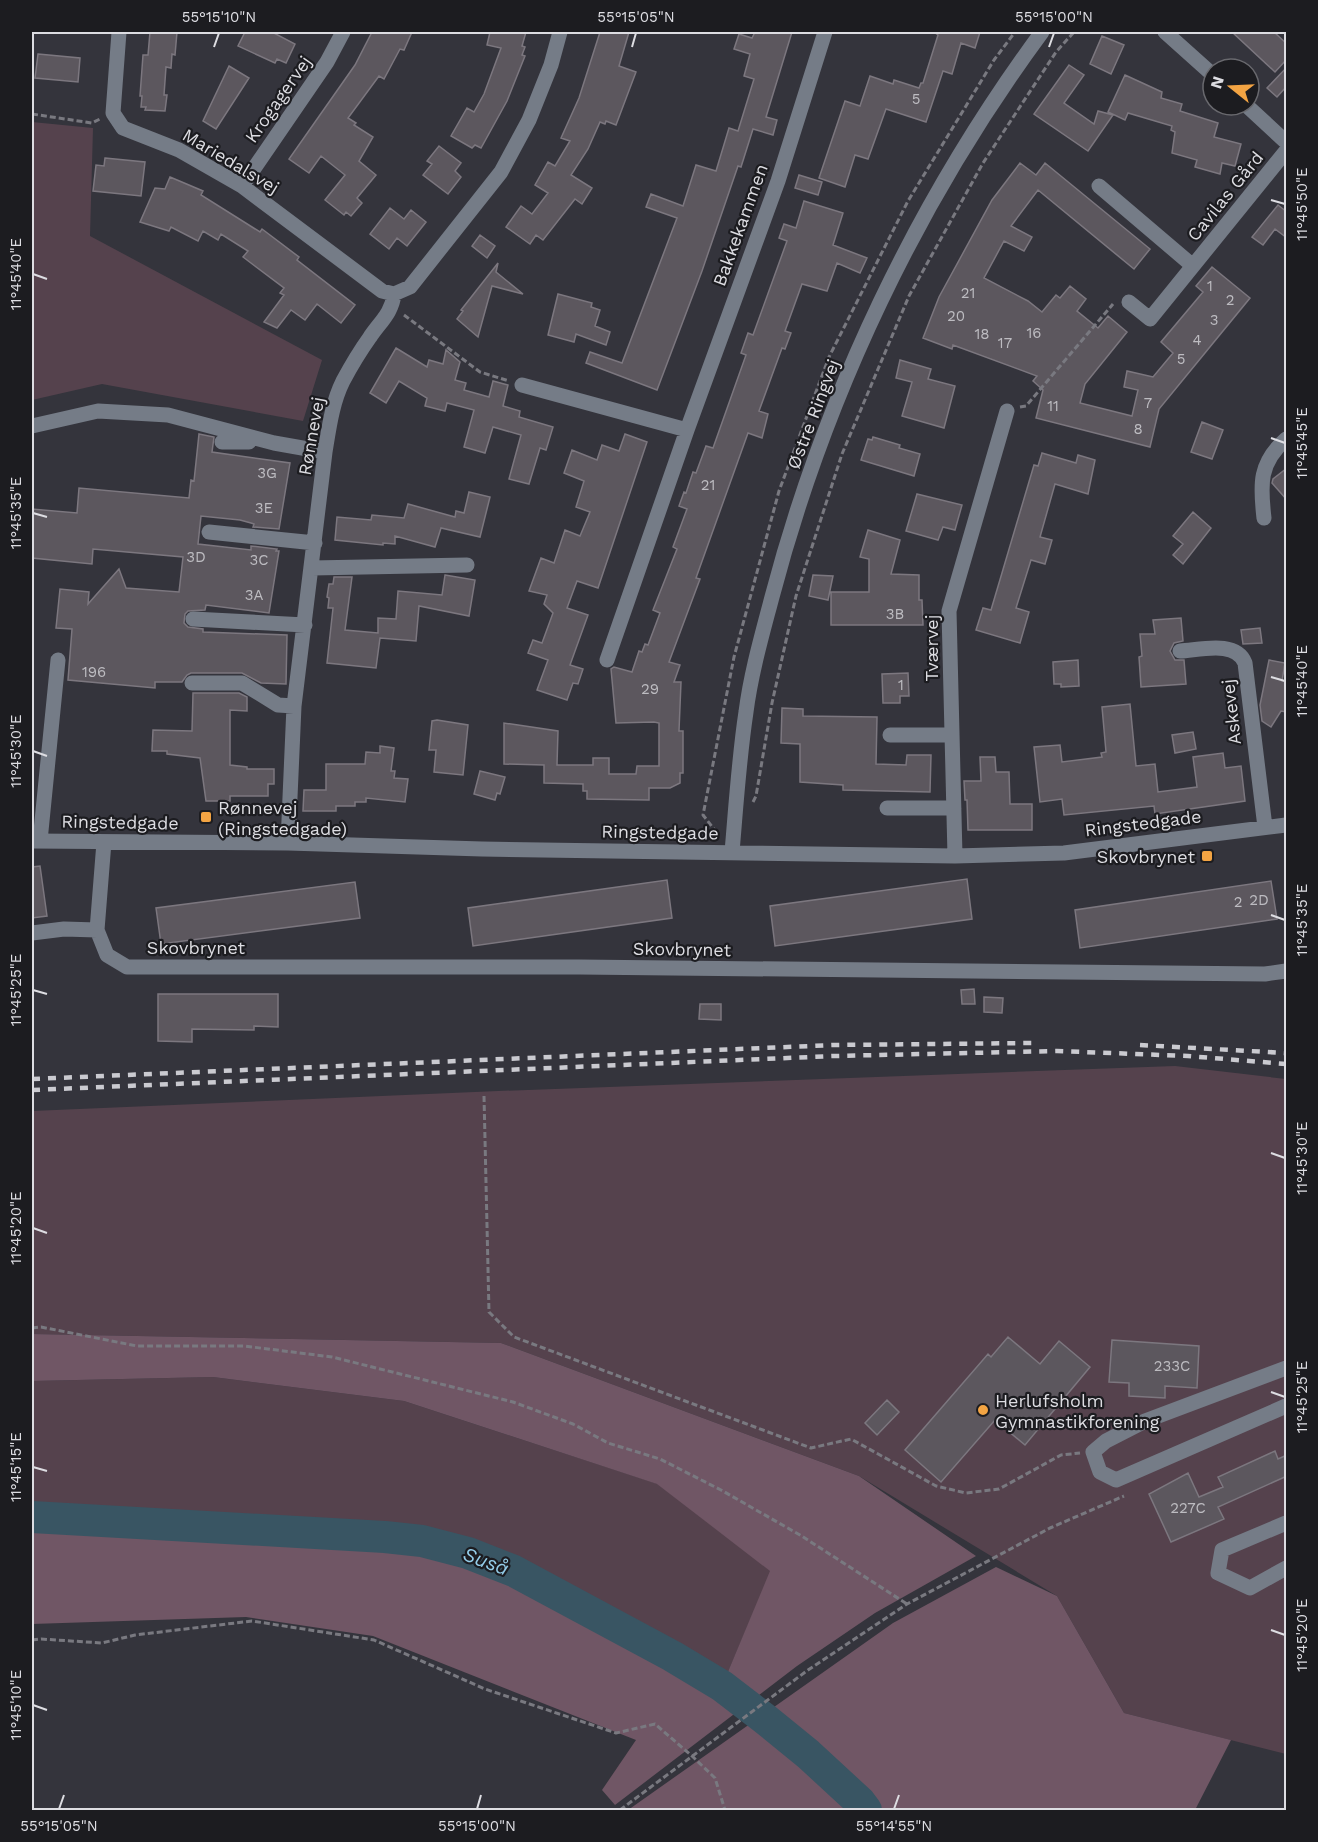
<svg xmlns="http://www.w3.org/2000/svg" width="1318" height="1842" viewBox="0 0 1318 1842" font-family="'Work Sans',sans-serif">
<style>
.green{fill:#55424d}
.forest{fill:#705665}
.lines{fill:none;stroke-linecap:round;stroke-linejoin:round}
.river{stroke:#395563;stroke-width:32}
.building{fill:#5c575e;stroke:#7c777f;stroke-width:1.5}
.path{stroke:#797980;stroke-width:3;stroke-dasharray:6 3;stroke-linecap:butt}
.minor{stroke:#757c87;stroke-width:15}
.rail{stroke:#cacad0;stroke-width:4.5;stroke-dasharray:8 8;stroke-linecap:butt}
.ticks{fill:none;stroke:#dddde2;stroke-width:2}
.poi-dot{fill:#f3a443;stroke:#1c1c20;stroke-width:2}
.labels{text-anchor:middle;dominant-baseline:central;stroke-width:4.5;stroke-linejoin:round;paint-order:stroke}
.number-label{font-size:15px;fill:#bdbcc1}
.street-label{font-size:18px;fill:#dddde2;stroke:#1c1c20}
.poi-label{font-size:18px;fill:#dddde2;stroke:#1c1c20;text-anchor:start}
.water-label{font-size:20px;font-style:italic;fill:#94cde9;stroke:#1c1c20}
.neatline{fill:none;stroke:#dddde2;stroke-width:2}
.ticks-label{font-size:15px;text-anchor:middle;fill:#dddde2}
</style>
<rect width="100%" height="100%" fill="#34343c"/>
<path class="green" d="M32 122 93 128 90 236 322 360 303 421 102 384 32 400Z
M1175 1066 1286 1079V1754L1124 1713 1057 1596 859 1476 501 1343 32 1334V1111L498 1091Z
M213 1377 404 1401 658 1484 771 1571 722 1686 672 1656 514 1571 468 1553 422 1541 32 1517V1381Z"/>
<path class="forest" d="M32 1334 501 1343 859 1476 976 1556 875 1613 797 1666 615 1805 602 1790 636 1740 373 1636 246 1617 32 1624V1517L422 1541 468 1553 514 1571 672 1656 722 1686 770 1571 657 1484 404 1401 213 1377 32 1381Z
M996 1567 1057 1596 1124 1713 1231 1740 1195 1810H628L893 1623Z"/>
<g class="lines">
<path class="river" d="M32 1517 385 1537 422 1541 468 1553 514 1571 672 1656 722 1686 765 1719 808 1754 860 1802 866 1810"/>
</g>
<path class="building" d="M150 32H177L175 55 172 54 171 68 166 67 164 95H167L165 111 145 110 146 107H141L142 96H140L143 55H148Z
M245 32H272L295 44 286 63 277 59 275 63 238 46Z
M372 32H412L404 50 400 49 384 79 379 76 348 118 356 123 354 125 373 137 359 161 376 175 357 198 362 203 351 216 346 212 344 215 325 200 345 175 321 156 309 173 289 159 355 65Z
M490 32H526L522 46 525 47 522 55 525 56 507 101 481 148 475 145 472 148 451 136 467 108 474 112 484 94 501 48 487 45Z
M600 32H629L619 66 636 72 616 125 606 121 605 124 600 122 588 149 571 175 592 188 582 204 575 199 543 240 536 235 530 244 506 227 521 206 532 214 548 193 535 185 548 162 555 166 570 141 561 138 579 98Z
M755 32H792L766 117 777 120 773 135 753 129 741 167 738 166 702 271 657 390 586 363 590 352 622 363 677 218 646 207 651 194 683 206 696 165 716 171 729 128 738 131 754 79 744 76 750 54 734 49 739 34 752 38Z
M934 32H980L975 48 961 43 952 74 943 71 926 122 886 109 868 159 855 155 845 187 819 178 845 101 860 106 870 76 893 84 894 80 919 88 921 83H923L938 35Z
M1232 32H1274L1287 44V59L1275 72Z
M1102 36 1124 45 1111 74 1090 64Z
M38 54 80 58 78 82 35 78Z
M1069 65 1084 75 1064 103 1094 124 1098 111 1113 115 1088 151 1034 114Z
M229 66 249 78 216 129 203 121Z
M1287 67V86L1277 97 1267 88Z
M1125 75 1162 92 1161 98 1182 104 1180 111 1218 123 1214 137 1241 144 1235 166 1222 163 1220 174 1195 167 1197 160 1172 153 1175 132 1171 130 1172 126 1128 113 1125 120 1108 112Z
M439 146 461 163 455 171 461 177 448 194 423 175 432 164 427 161Z
M105 158 145 162 141 196 93 191 96 165 104 166Z
M1020 163 1036 175 1045 163 1150 249 1134 269 1038 190 1011 226 1032 237 1024 251 1004 241 984 278 1028 301 1042 312 1056 295 1060 298 1070 286 1086 299 1077 311 1098 328 1108 316 1127 332 1085 384 1080 403 1132 416 1138 390 1124 387 1127 371 1153 377 1173 353 1161 342 1203 292 1196 286 1212 267 1250 298 1159 409 1150 447 1036 418 1043 390 1033 381 1037 376 953 345 952 349 923 338 939 297 992 200Z
M799 175 822 182 818 195 795 188Z
M170 177 203 191 201 195 260 232 262 229 299 257 297 260 355 305 341 323 317 304 305 320 291 310 277 328 264 322 284 295 280 293 284 288 243 257 248 251 221 234 218 240 203 231 198 241 171 227 169 231 140 222 155 188 165 189Z
M804 201 843 213 833 245 867 258 860 273 837 263 827 291 802 284 785 331 791 333 785 349 782 348 759 411 768 414 762 438 748 433 696 578 700 579 669 662 680 665 674 682H681L679 731H683V773H680V783L670 788H649V800L587 799V791H583V784L544 783V765L504 764V723L558 731 557 765H593V758H609V774H636L637 766H659V723L654 722 616 723 611 669 614 667 632 672 639 651 642 652 645 644 648 645 660 613 653 610 677 549 673 547 687 509 679 506 684 492 686 493 693 472 696 473 706 446 713 448 746 355 741 353 748 333 753 335 787 241 779 238 784 224 796 228Z
M1278 205 1287 212V238L1275 229 1263 245 1252 237Z
M390 208 404 219 411 210 426 222 407 246 397 238 389 249 370 234Z
M480 235 495 246 487 258 472 246Z
M498 263 496 272 523 294 492 286 478 337 457 319 463 311 461 310Z
M558 294 592 303 591 307 600 310 595 326 610 332 606 345 576 334 574 342 548 335Z
M396 348 427 367 429 360 443 364 446 350 460 362 455 380 466 383 464 390 489 397 493 381 508 385 503 406 520 411 519 417 553 427 546 450 540 448 529 484 509 479 521 435 493 427 485 453 464 447 474 410 447 403 445 411 425 406 427 398 399 381 386 403 370 393Z
M900 360 931 369 928 379 955 386 944 428 902 416 912 382 896 378Z
M1202 422 1223 430 1212 459 1191 452Z
M199 434 214 437 212 452 290 463 279 529 253 527 254 524 251 523 240 520 201 516 198 544 251 550V546L277 549 276 551H279L269 613 206 605 205 610 188 611 185 614 184 623 188 627 203 629V632L287 635 286 684 261 683 242 673H191L187 675 182 682H155V688L68 680 72 629 56 628 60 589 89 592 88 604 119 569 126 588 179 592 183 557 93 549 92 564 32 558V509L77 513 79 488 189 498 191 480 194 481Z
M625 434 647 442 598 588 577 581 567 608 588 615 570 665 583 669 578 684 573 683 567 700 537 690 548 660 528 653 533 640 542 643 553 613 544 604 547 595 529 591 541 558 554 563 565 530 580 536 590 512 576 507 584 481 564 473 572 450 597 460 602 445 619 451Z
M873 437 900 445 899 448 920 454 914 476 861 460 868 439 872 440Z
M1042 453 1076 463 1078 455 1095 460 1088 494 1055 484 1040 537 1052 540 1045 564 1031 560 1016 608 1029 612 1020 643 976 630 983 608 991 610 1034 465 1038 466Z
M1287 468V500L1272 483 1273 479Z
M469 492 490 497 480 537 441 528 435 547 395 536V544L383 543V545L335 540 337 517 371 520 372 515 404 518 408 504 455 517 456 511 464 513Z
M917 494 962 505 955 530 943 527 938 540 906 531Z
M1193 512 1211 528 1183 564 1173 555 1183 544 1173 536Z
M868 530 900 540 891 574 919 575V600H922L923 625H831V592H869V559L860 557Z
M445 575 475 580 469 616 419 606 416 641 380 638 376 668 327 663 333 608H328L329 598 327 597 329 584H333L334 577H352L345 630 378 633V618L396 619 398 591 442 595Z
M813 575 833 576 828 600 809 596Z
M1181 618 1183 641 1174 643 1170 651 1175 660H1184L1186 684 1141 687 1139 657 1142 656 1140 634H1155L1153 620Z
M1260 628 1262 643 1243 644 1241 630Z
M1078 660 1079 686 1061 687V684H1054L1053 662Z
M1269 660 1285 663 1282 681 1287 682V712L1281 711 1271 727 1262 721 1260 705Z
M908 673 909 696H900V703H883L882 674Z
M193 693H239L247 697V711L230 710V765L247 767V769H274V784H268V796H230V801H206L200 758 167 754V751H152L153 730 192 731Z
M1130 704 1136 766 1155 764 1158 792 1197 787 1193 757 1223 753 1225 768 1241 766 1245 801 1155 814 1154 806 1064 815 1062 799 1040 802 1034 747 1060 745 1062 762 1102 757 1101 753 1106 752 1102 707Z
M782 708 803 709V716L877 717 876 764 906 765 907 755H931L930 792 843 790V785L800 782V744L781 743Z
M437 720 468 725 463 775 434 772 436 750H429L432 721Z
M1193 732 1196 749 1175 753 1172 735Z
M380 746 394 748 391 771H395L394 778 408 779 405 802 366 798V802H355V806H336V811H303L304 790H326V764H365L366 752 380 753Z
M980 757H995L996 772H1009L1010 804H1032V830H968L967 800H965L964 781H981Z
M480 771 505 777 500 794 497 793 495 800 474 794Z
M40 866 47 916 32 918V867Z
M967 879 972 919 775 946 770 906Z
M667 880 672 918 473 946 468 908Z
M1271 881 1277 919 1080 948 1075 910Z
M355 882 360 918 161 944 156 908Z
M974 989 975 1004H962L961 990Z
M158 994H278V1027L254 1026V1030L192 1029V1042L158 1041Z
M984 997 1003 998 1002 1013 984 1012Z
M700 1004H721V1020L699 1019Z
M1008 1337 1040 1364 1059 1341 1090 1367 1025 1445 995 1420 941 1482 905 1450 988 1354 991 1357Z
M1112 1340 1199 1346 1197 1388 1165 1386V1398L1129 1396V1383L1109 1382Z
M887 1400 899 1412 877 1435 865 1423Z
M1275 1451 1278 1459 1287 1455V1476L1218 1507 1224 1519 1171 1542 1149 1494 1188 1473 1199 1497 1223 1487 1218 1477Z"/>
<g class="lines">
<path class="path" d="M32 114 92 123 100 119
M404 315 480 372 509 381
M1020 407 1026 406 1113 304
M753 802 756 796 772 703 796 596 842 454 909 296 983 163 1056 52 1074 32
M717 833 703 815 734 657 779 491 829 357 908 201 994 60 1015 32
M484 1096 489 1312 514 1337 811 1448 851 1439 936 1486 966 1493 999 1489 1061 1455 1080 1453
M32 1328 41 1327 137 1346H244L332 1357 513 1402 573 1424 608 1443 660 1459 721 1490 800 1535 907 1604
M32 1640 41 1639 102 1643 135 1635 252 1621 374 1640 485 1689 616 1733 655 1724 692 1756 715 1778 725 1810
M620 1810 808 1670 907 1604 1050 1528 1124 1496"/>
<path class="minor" d="M119 32 113 113 123 128 179 150 242 186 382 291 394 294
M1165 32 1213 75
M1246 105 1286 142
M242 186 327 62 343 32
M1099 186 1193 266
M1129 302 1150 319 1286 151
M522 385 687 430
M32 426 98 411 168 415 274 443 325 452
M222 442H249
M1264 518C1260 484 1259 463 1286 439
M209 532 315 543
M312 568 467 565
M193 619 305 625
M1180 651C1200 650 1236 640 1245 663L1265 827
M607 660 687 430 778 181 825 32
M192 683H242L278 705 294 706
M890 735H952
M887 808H954
M32 841 288 843 482 849 955 856 1064 853 1286 825
M40 841 58 660
M104 842 97 930 107 955 127 967H579L1265 974 1286 971
M288 843 294 706 325 452C329 428 332 403 343 381 351 366 360 351 370 337 380 322 392 313 394 294L410 287 501 172 529 120 551 65 560 32
M732 852C736 806 739 758 746 712 751 673 762 635 772 597 825 395 918 200 1042 32
M955 856 949 611 1007 411
M32 933 64 929 97 930
M1286 1368 1145 1421 1106 1441 1093 1452 1100 1472 1116 1480 1286 1406
M1286 1523 1222 1550 1218 1573 1250 1588 1286 1568"/>
<path class="rail" d="M1140 1045 1286 1053
M32 1079 834 1045 1035 1043
M32 1090 834 1056 1057 1051 1188 1056 1286 1064"/>
</g>
<path class="ticks" d="M214 47 219 33M632 47 636 33M1049 47 1054 33M1271 200 1285 204M33 274 47 279M1271 438 1285 443M33 513 47 517M1271 677 1285 681M33 751 47 756M1271 915 1285 920M33 990 47 994M1271 1153 1285 1158M33 1228 47 1233M1271 1392 1285 1397M33 1467 47 1471M1271 1630 1285 1635M33 1705 47 1710M59 1809 64 1795M477 1809 481 1795M894 1809 899 1795"/>
<g class="poi-dot">
<rect x="200" y="811" width="12" height="12" rx="3"/>
<rect x="1201" y="850" width="12" height="12" rx="3"/>
<circle cx="983" cy="1410" r="6"/>
</g>
<g class="labels">
<g class="number-label">
<text x="916" y="99">5</text>
<text x="1210" y="286">1</text>
<text x="968" y="293">21</text>
<text x="1230" y="300">2</text>
<text x="956" y="316">20</text>
<text x="1214" y="320">3</text>
<text x="1034" y="333">16</text>
<text x="982" y="334">18</text>
<text x="1197" y="340">4</text>
<text x="1005" y="343">17</text>
<text x="1181" y="359">5</text>
<text x="1148" y="403">7</text>
<text x="1053" y="406">11</text>
<text x="1138" y="429">8</text>
<text x="267" y="473">3G</text>
<text x="708" y="485">21</text>
<text x="264" y="508">3E</text>
<text x="196" y="557">3D</text>
<text x="259" y="560">3C</text>
<text x="254" y="595">3A</text>
<text x="895" y="614">3B</text>
<text x="94" y="672">196</text>
<text x="901" y="685">1</text>
<text x="650" y="689">29</text>
<text x="1259" y="900">2D</text>
<text x="1238" y="902">2</text>
<text x="1172" y="1366">233C</text>
<text x="1188" y="1508">227C</text>
</g>
<g class="street-label">
<text transform="translate(278 99) rotate(-55)">Krogagervej</text>
<text transform="translate(231 161) rotate(31)">Mariedalsvej</text>
<text transform="translate(1225 196) rotate(-51)">Cavilas Gård</text>
<text transform="translate(740 225) rotate(-70)">Bakkekammen</text>
<text transform="translate(813 414) rotate(-69)">Østre Ringvej</text>
<text transform="translate(311 436) rotate(-80)">Rønnevej</text>
<text transform="translate(931 648) rotate(-90)">Tværvej</text>
<text transform="translate(1231 712) rotate(-96)">Askevej</text>
<text transform="translate(120 822) rotate(1)">Ringstedgade</text>
<text transform="translate(1143 823) rotate(-7)">Ringstedgade</text>
<text transform="translate(660 832) rotate(1)">Ringstedgade</text>
<text x="196" y="947">Skovbrynet</text>
<text transform="translate(682 949) rotate(1)">Skovbrynet</text>
</g>
<g class="poi-label">
<text x="218" y="807">Rønnevej<tspan x="218" dy="21">(Ringstedgade)</tspan></text>
<text x="1195" y="856" text-anchor="end">Skovbrynet</text>
<text x="995" y="1400">Herlufsholm<tspan x="995" dy="21">Gymnastikforening</tspan></text>
</g>
<g class="water-label">
<text transform="translate(486 1561) rotate(20)">Suså</text>
</g>
</g>
<rect width="1318" height="1842" fill="none" stroke="#1c1c20" stroke-width="66"/>
<g transform="translate(1231 87) rotate(288)"><circle r="28" fill="#1c1c20" stroke="#69696e" stroke-width="1.5"/>
<path d="M0-4.5L10 22L0 15L-10 22Z" fill="#f3a443"/>
<text y="-9" font-size="16" font-weight="bold" text-anchor="middle" fill="#dddde2">N</text>
</g>
<rect x="33" y="33" width="1252" height="1776" class="neatline"/>
<g class="ticks-label">
<text x="219" y="22">55°15'10"N</text>
<text x="636" y="22">55°15'05"N</text>
<text x="1054" y="22">55°15'00"N</text>
<text transform="translate(1302 204) rotate(-90)" y="5">11°45'50"E</text>
<text transform="translate(16 274) rotate(-90)" y="5">11°45'40"E</text>
<text transform="translate(1302 443) rotate(-90)" y="5">11°45'45"E</text>
<text transform="translate(16 513) rotate(-90)" y="5">11°45'35"E</text>
<text transform="translate(1302 681) rotate(-90)" y="5">11°45'40"E</text>
<text transform="translate(16 751) rotate(-90)" y="5">11°45'30"E</text>
<text transform="translate(1302 920) rotate(-90)" y="5">11°45'35"E</text>
<text transform="translate(16 990) rotate(-90)" y="5">11°45'25"E</text>
<text transform="translate(1302 1158) rotate(-90)" y="5">11°45'30"E</text>
<text transform="translate(16 1228) rotate(-90)" y="5">11°45'20"E</text>
<text transform="translate(1302 1397) rotate(-90)" y="5">11°45'25"E</text>
<text transform="translate(16 1467) rotate(-90)" y="5">11°45'15"E</text>
<text transform="translate(1302 1635) rotate(-90)" y="5">11°45'20"E</text>
<text transform="translate(16 1705) rotate(-90)" y="5">11°45'10"E</text>
<text x="59" y="1831">55°15'05"N</text>
<text x="477" y="1831">55°15'00"N</text>
<text x="894" y="1831">55°14'55"N</text>
</g>
</svg>
